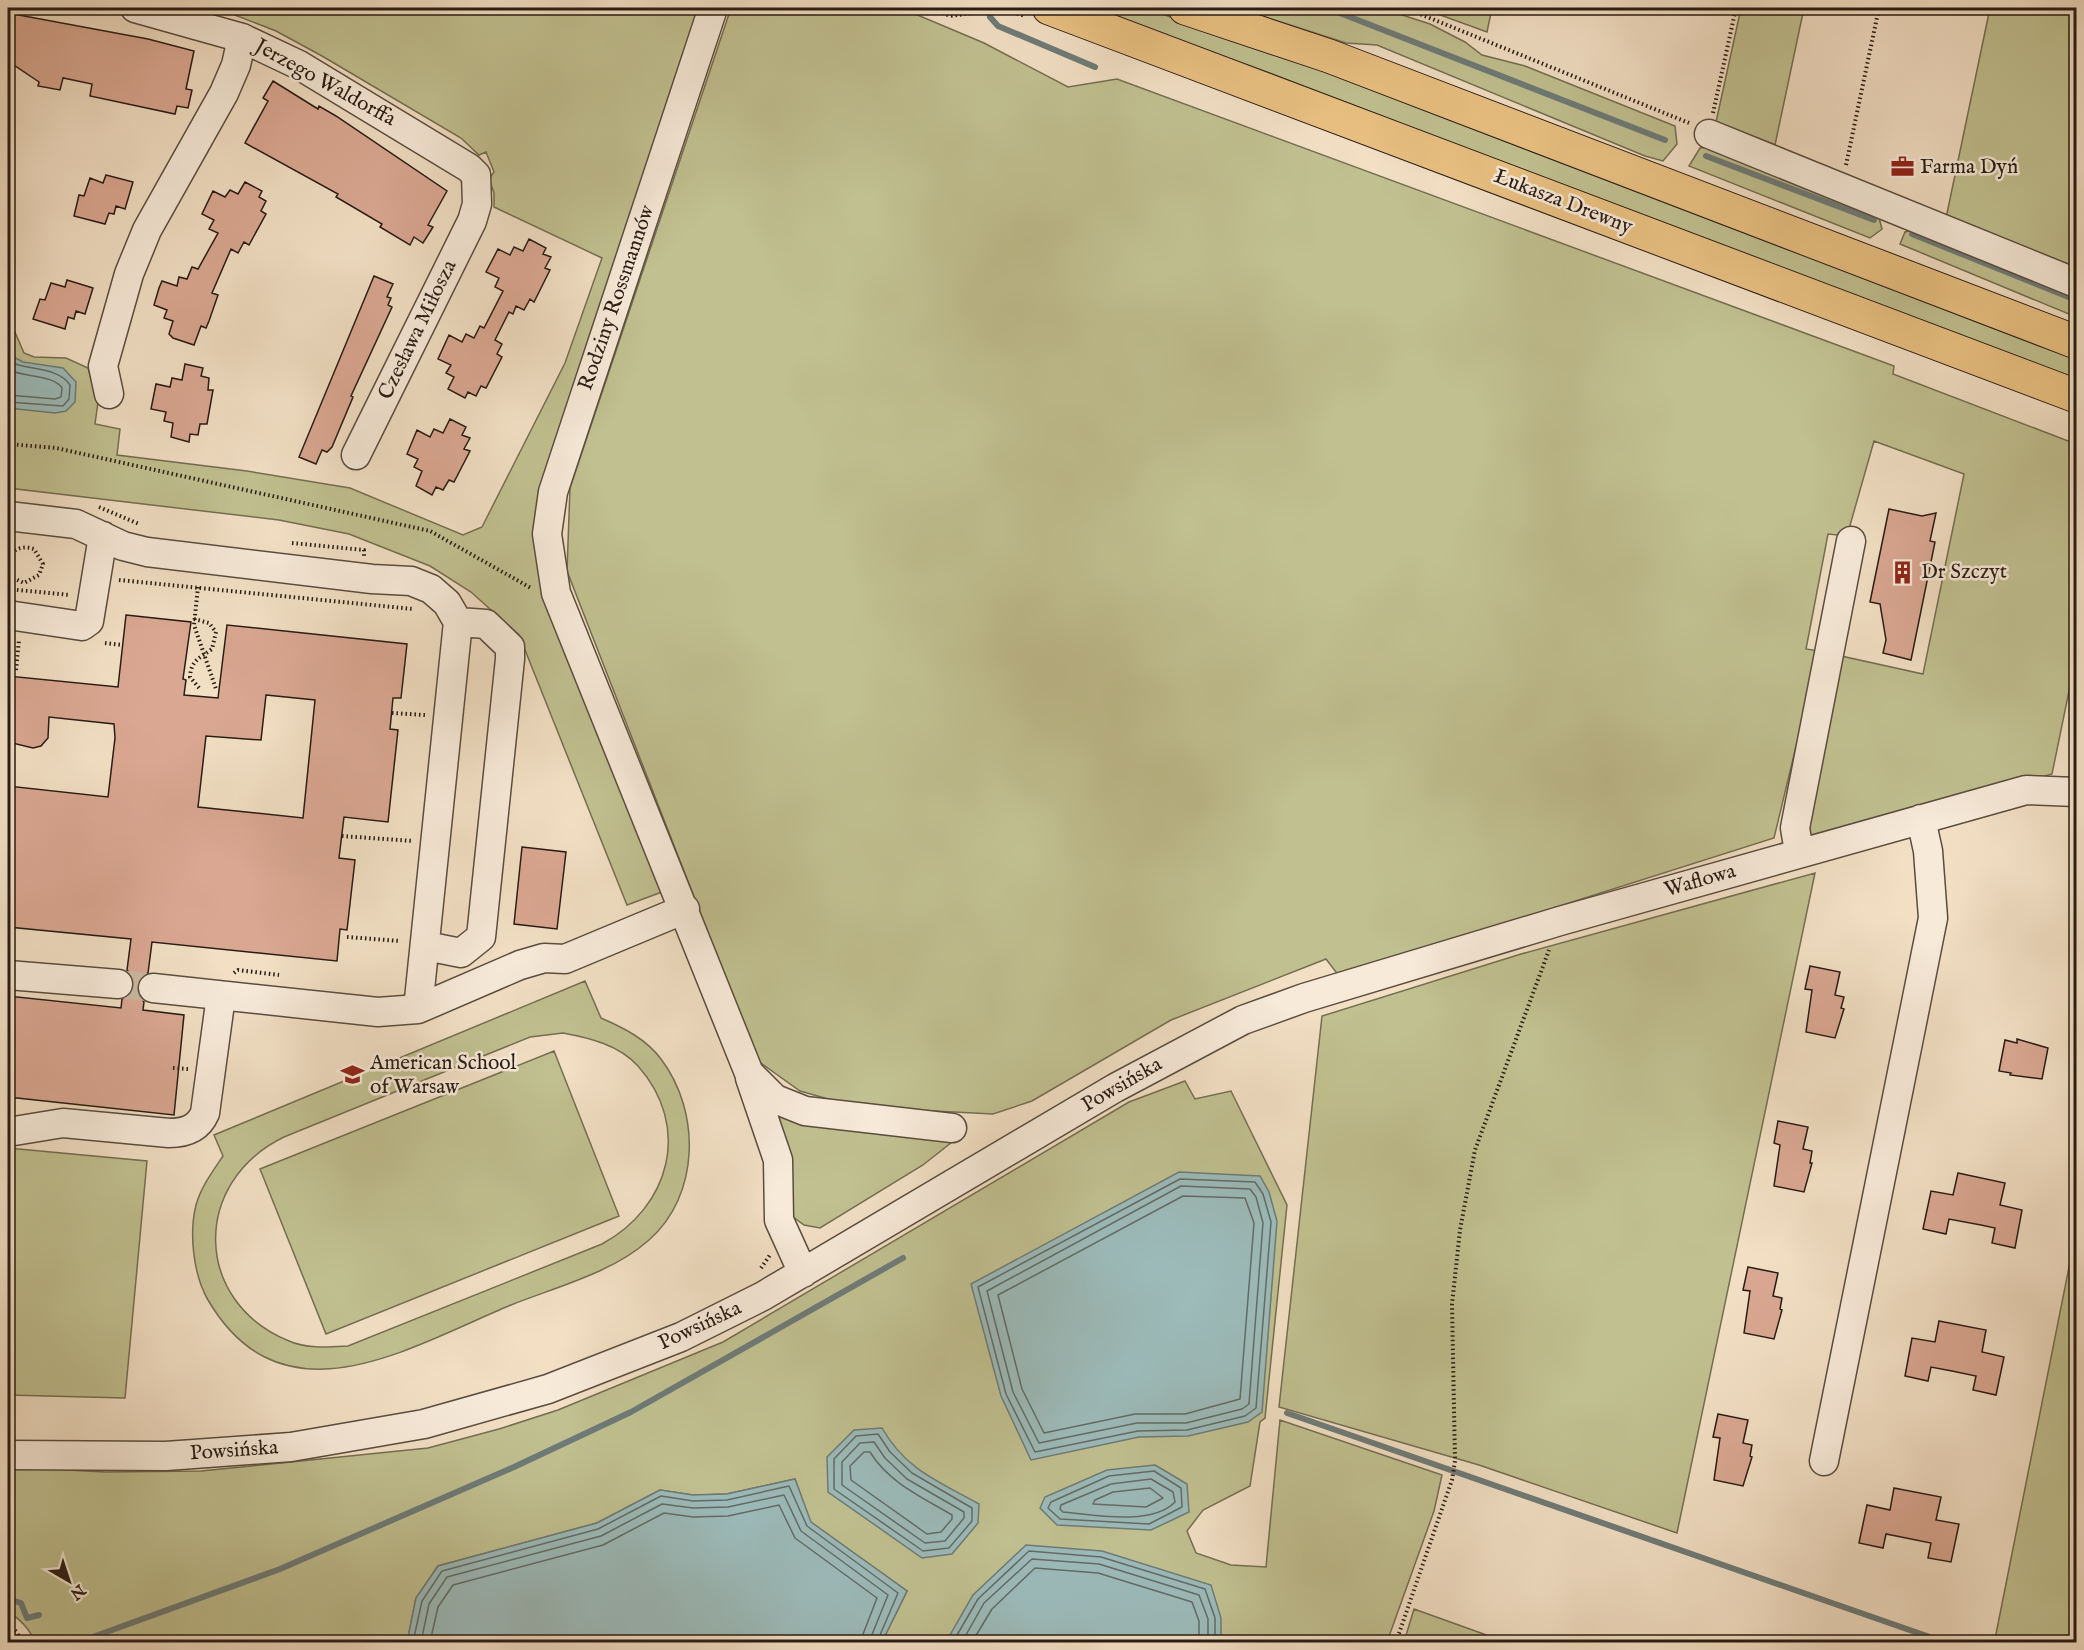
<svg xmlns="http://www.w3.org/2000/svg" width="2084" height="1650" viewBox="0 0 2084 1650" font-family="'IM FELL English',serif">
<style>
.green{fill:#c1c090;stroke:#746e52;stroke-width:1.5;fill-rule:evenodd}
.water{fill:#9cbbba;stroke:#6e7b78;stroke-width:1.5}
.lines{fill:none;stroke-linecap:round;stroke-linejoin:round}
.shore{stroke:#626c67;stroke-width:1.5}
.stream{stroke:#6e7b78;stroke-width:6}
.building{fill:#daa792;stroke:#281c14;stroke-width:1.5;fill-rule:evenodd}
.minor-tunnel{stroke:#cab8a1;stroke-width:28;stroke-dasharray:28 14;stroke-linecap:butt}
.minor-casing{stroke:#5a4d40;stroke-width:31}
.major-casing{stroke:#281c14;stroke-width:35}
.path{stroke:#281c14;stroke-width:4;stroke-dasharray:1.5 3;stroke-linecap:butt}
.minor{stroke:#f7ead9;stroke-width:28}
.major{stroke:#e9c082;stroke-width:33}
.labels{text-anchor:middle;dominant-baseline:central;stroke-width:5;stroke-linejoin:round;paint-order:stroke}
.street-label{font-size:21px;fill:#281c14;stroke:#f7ead9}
.poi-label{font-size:21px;fill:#281c14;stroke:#f7ead9;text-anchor:start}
</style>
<rect width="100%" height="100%" fill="#f2dfc4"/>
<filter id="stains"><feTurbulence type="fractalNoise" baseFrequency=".00333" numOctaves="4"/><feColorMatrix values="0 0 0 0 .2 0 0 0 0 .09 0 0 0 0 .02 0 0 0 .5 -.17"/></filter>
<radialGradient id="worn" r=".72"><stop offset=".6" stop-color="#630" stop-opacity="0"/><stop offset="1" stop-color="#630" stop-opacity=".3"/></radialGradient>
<path class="green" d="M217 8H698L622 264 540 517 670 889 627 905 519 635 471 592 430 566 349 534 279 520 8 488V316L24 353 34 357 66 358 88 368 98 402 95 424 120 429 117 455 247 471 350 488 463 535 482 527 565 363 602 258 494 207V193L489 179 494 172 486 152 479 155 461 138 322 56 276 31Z
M731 8H901L984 43 1068 87 1117 79 1894 366 1893 374 2076 444V657L2052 774 1820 839 1806 833 1841 656 1923 674 1964 474 1874 441 1847 536 1828 534 1806 649 1819 651 1774 838 1339 976 1326 959 1171 1020 1032 1101 993 1114 856 1107 800 1091 758 1061 567 571 570 488Z
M1090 8H1144L1346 76 2076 355V382L1267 72Z
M1237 8H1344L1390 11 1430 24 1465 42 1482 55 1525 66 1675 126 1677 144 1663 161 1645 156 1377 45 1346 43Z
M1421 8H1492L1487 32Z
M1741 8H1804L1775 145 1716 122Z
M1990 8H2076V267L1946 218Z
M1717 146 1878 214 1882 229 1870 238 1689 166 1700 148Z
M1917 229 2076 290V317L1900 244 1905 232Z
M1815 873 1677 1533 1479 1465 1279 1407 1322 1016 1521 954Z
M585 981 601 1018C624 1028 646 1039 661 1059 701 1112 700 1195 649 1240 612 1273 556 1287 511 1305 410 1347 283 1428 208 1300 193 1274 189 1233 196 1205 201 1187 213 1171 223 1156L214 1135ZM563 1033C590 1038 619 1045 638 1066 692 1127 670 1207 602 1244L348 1346C329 1347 307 1349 289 1341 193 1302 191 1182 284 1137L530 1037Z
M554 1051 619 1216 326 1334 260 1169Z
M1185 1081 1195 1099 1231 1091 1287 1205 1265 1418 1260 1422 1250 1486 1203 1510 1187 1531 1196 1553 1231 1565 1266 1567 1280 1420 1442 1475 1434 1511 1387 1642H882L907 1591 810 1522 795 1479 727 1494 693 1495 660 1490 597 1523 438 1566 416 1598 407 1642H34C32 1631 18 1617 8 1612V1467L105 1472 201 1471 428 1448 499 1429 558 1410 723 1342 1129 1102Z
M775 1109 822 1125 952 1142 923 1165 820 1228 804 1225 792 1216Z
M8 1148 147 1161 125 1398 8 1395Z
M2076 1232V1642H2005L1995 1639Z
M1414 1609 1506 1642H1404Z"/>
<path class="water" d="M8 354 23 362 63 368 76 382 75 402 66 411 55 413 8 408Z
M1179 1172 1260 1176 1269 1192 1277 1221 1262 1412 1248 1422 1188 1436 1139 1437 1031 1460 1001 1396 971 1284Z
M882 1428C906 1470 938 1481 979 1504L978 1523 952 1554 922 1558 828 1492 827 1457 854 1430Z
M1155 1465 1187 1484 1189 1512 1151 1530 1057 1525 1040 1508 1045 1497 1107 1470Z
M795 1479 811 1522 907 1591 882 1642H407L416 1598 438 1566 597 1523 660 1490 693 1495 727 1494Z
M1026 1545 1102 1551 1211 1585 1221 1618V1642H946L973 1595Z"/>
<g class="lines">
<path class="shore" d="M8 361C27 371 57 366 70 385L69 399 63 406 8 402
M8 369C23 378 53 374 62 388L61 397 55 399 8 395
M1180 1179 1255 1182 1263 1194 1271 1222 1256 1408 1245 1416 1187 1430 1138 1431 1035 1452 1006 1394 978 1287Z
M1181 1186 1250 1189 1256 1197 1263 1223 1249 1404 1242 1409 1186 1423H1137L1039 1443 1013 1392 987 1291Z
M1183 1196 1245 1198 1254 1223 1240 1399 1185 1414H1135L1044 1433 1022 1389 998 1295Z
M878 1434 890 1452 912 1473 972 1508V1521L949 1548 923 1551 834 1489V1459L856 1436Z
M874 1442 885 1458 907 1479 964 1512V1518L945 1541 925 1543 842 1485V1462L860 1443Z
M864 1452H870C889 1483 922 1497 952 1515V1519L941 1532 927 1534 851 1480 850 1466Z
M1154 1471 1181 1488 1182 1507 1149 1524 1060 1519 1048 1508 1051 1502 1109 1476Z
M1151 1479 1173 1492 1175 1502C1152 1526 1094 1515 1063 1512L1060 1509 1061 1505 1111 1484Z
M1150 1488 1163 1498 1146 1507 1093 1504 1095 1500 1113 1492Z
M413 1642 422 1601 442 1571 598 1529 661 1496 693 1501 727 1500 789 1486 807 1526 898 1593 877 1642
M421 1642 429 1604 447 1577 601 1536 662 1504 693 1508 728 1507 784 1495 801 1531 888 1595 869 1642
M430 1642 438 1607 453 1585 603 1545 664 1513 693 1517 728 1516 779 1505 795 1538 877 1598 860 1642
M953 1642 978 1599 1029 1551 1101 1557 1205 1589 1215 1618V1642
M962 1642 984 1603 1032 1559 1099 1564 1199 1595 1208 1619V1642
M972 1642 992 1609 1035 1568 1098 1573 1192 1602 1199 1621V1642"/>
<path class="stream" d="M1327 8 1665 140
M990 17 998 26 1095 67
M1706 156 1874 220
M1912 234 2076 300
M1287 1413 1944 1642
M8 1599 21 1603 27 1618 39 1615
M54 1640 55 1642
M79 1642 280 1569 514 1467 631 1412 903 1258"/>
</g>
<path class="building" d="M8 13 148 39 194 51 186 89 192 90 188 108 177 106 175 114 90 96 92 84 63 78 60 90 38 86 39 82 8 61Z
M273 81 318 109 319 106 336 116 447 191 428 225 433 227 423 243 414 237 410 245 380 227 382 224 336 197 338 194 245 143 268 101 263 98Z
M106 175 133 182 125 209 116 206 114 214 109 213 105 224 74 216 79 195 84 196 90 178 103 183Z
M245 182 262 191 259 197 266 201 261 211 266 214 249 245 244 242 238 253 231 249 212 293 218 295 209 321 206 328 201 326 194 345 173 338 169 334 173 321 164 318 167 310 154 305 159 288 162 281 177 286 179 277 187 279 192 267 198 269 218 233 209 229 214 220 202 214 213 191 225 197 230 190 238 194Z
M529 239 546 248 543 254 551 257 545 268 550 270 534 302 530 299 524 310 516 306 513 314 509 312 495 340 502 344 497 354 502 357 486 388 481 386 476 396 468 392 465 398 448 389 454 377 446 373 451 365 438 359 449 335 462 342 466 334 474 338 480 326 484 328 503 291 495 287 499 278 486 272 498 249 510 255 514 247 523 251Z
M374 276 393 284 387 297 391 298 388 305 392 307 351 396 353 397 332 447 327 452 322 450 316 464 299 457Z
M67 280 93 288 85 314 76 311 74 319 68 317 65 329 33 319 40 299 45 300 51 283 65 287Z
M185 364 203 368 201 376 209 378 208 390H213L207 424H200L198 435 190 434 189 442 171 437 173 423 164 421 166 412 151 409 156 384 170 387 172 378 182 380Z
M450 419 466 427 462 435 470 438 464 449 470 451 454 482 449 480 443 490 436 487 432 495 416 486 422 471 414 467 418 459 407 454 417 430 430 437 434 429 443 433Z
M1889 509 1922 516 1936 513 1930 541 1935 542 1911 660 1883 653 1886 640 1880 604 1870 602Z
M126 615 191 622 183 679 186 680 184 695 218 698 227 625 407 644 401 698H393L390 729 398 730 388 822 344 817 339 858 355 860 347 930 340 929 337 961 152 942 148 973 140 978 137 986 138 994 144 1002 143 1010 184 1015 174 1115 8 1097V996L121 1008 122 999 131 994 134 985 133 976 127 970 131 939 8 927V786L108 797 115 738 114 724 49 717 48 738 41 746 33 748 8 742V676L118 687ZM266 695 315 700 303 818 198 807 206 736 261 740Z
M522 847 566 852 557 929 514 924Z
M1810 966 1840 972 1835 995 1844 997 1841 1008 1844 1009 1835 1038 1806 1032 1812 990 1805 989Z
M2017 1039 2048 1048 2042 1079 2010 1075 2011 1073 1999 1071 2005 1040 2017 1043Z
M1778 1121 1808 1127 1803 1149 1812 1151 1810 1163H1812L1804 1192 1774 1186 1780 1145 1774 1143Z
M1958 1173 2005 1183 2000 1205 2022 1210 2015 1248 1992 1243 1995 1228 1981 1225 1949 1219 1946 1234 1923 1229 1931 1191 1953 1195Z
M1748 1267 1778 1273 1773 1296 1782 1298 1780 1309 1782 1310 1774 1339 1744 1333 1750 1291 1743 1290Z
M1939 1321 1986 1330 1982 1352 2004 1357 1996 1395 1973 1390 1976 1376 1952 1371 1931 1367 1928 1381 1905 1376 1912 1338 1935 1342Z
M1718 1414 1748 1420 1743 1443 1752 1445 1750 1456 1752 1457 1743 1486 1714 1480 1720 1438 1713 1437Z
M1894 1488 1941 1497 1936 1520 1959 1524 1951 1562 1928 1558 1931 1543 1886 1534 1883 1548 1859 1543 1867 1505 1890 1510Z"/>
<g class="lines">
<path class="minor-tunnel" d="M118 984 153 988"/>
<defs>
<path id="minor" d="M135 8 242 38 299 65 469 168 476 175 477 204 472 221 356 455
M713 8 553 492 547 534 556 593 749 1073 775 1099 805 1111 952 1128
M1709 134 2076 283
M109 394 103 366 129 274 147 230 224 93 236 65 242 38
M8 516 76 524 123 546 147 552 372 579 411 581 431 589 447 603 458 622
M8 615 82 626 89 621 103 536
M1804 852 1797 840 1795 828 1851 541
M8 975 118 984
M153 988 378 1012 418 1009 520 965 544 958 565 959 685 909
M418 1009 458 622 486 624 510 647V659L481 937 461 953 426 946
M750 1078 778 1160 779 1220 803 1273
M8 1132 63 1123 169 1133C185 1133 198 1129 205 1113L221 996
M8 1455 166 1456 291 1447 424 1424 548 1389 681 1337 763 1296 1115 1088 1243 1020 1304 998 1560 921 2026 790 2076 792
M1824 1461 1933 918 1928 851 1921 819"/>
<path id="major" d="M1049 8 2076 396
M1185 8 1329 56 2076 342"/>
</defs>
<use href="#minor" class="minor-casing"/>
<use href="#major" class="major-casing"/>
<path class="path" d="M930 8 950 16 1002 9 1025 16
M1359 8H1405L1689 123
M1713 113 1736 8
M1846 165 1879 8
M8 444 56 448 430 531 531 588
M99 507 139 524
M292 543 364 550V557
M8 547 16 548
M8 562C11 549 22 545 34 549L43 564 39 575 24 583 13 578 8 568
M119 580 413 609
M198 587 194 625 216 689
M8 589 70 595
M194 619 209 623 216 632 212 649C200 658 191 660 190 677L200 689
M105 643 122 645
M16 670 19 640
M392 713 425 715
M342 836 413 841
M347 937 400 941
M234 973 238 970 279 975
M173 1068 188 1069
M761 1268 770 1255
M8 1625 17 1632 21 1642
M1396 1642 1452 1480 1455 1461 1452 1304 1460 1230 1475 1150 1549 950"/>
<use href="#minor" class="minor"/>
<use href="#major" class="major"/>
</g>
<defs>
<symbol id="office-bare" viewBox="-9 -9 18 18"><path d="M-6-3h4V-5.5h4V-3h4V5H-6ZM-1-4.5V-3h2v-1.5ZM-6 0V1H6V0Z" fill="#8f2418" stroke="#f7ead9" stroke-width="2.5" paint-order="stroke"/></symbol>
<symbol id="building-bare" viewBox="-9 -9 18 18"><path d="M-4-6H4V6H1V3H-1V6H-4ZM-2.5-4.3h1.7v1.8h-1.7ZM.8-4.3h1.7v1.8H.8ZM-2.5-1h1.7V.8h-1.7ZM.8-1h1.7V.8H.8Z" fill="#8f2418" stroke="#f7ead9" stroke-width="2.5" paint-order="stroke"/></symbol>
<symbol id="school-bare" viewBox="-9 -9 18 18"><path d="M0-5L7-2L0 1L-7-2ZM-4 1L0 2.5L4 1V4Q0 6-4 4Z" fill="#8f2418" stroke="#f7ead9" stroke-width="2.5" paint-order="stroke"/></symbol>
</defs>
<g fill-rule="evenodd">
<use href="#office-bare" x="1886" y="150" width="33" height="33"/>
<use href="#building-bare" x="1886" y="556" width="33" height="33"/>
<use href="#school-bare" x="336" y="1058" width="33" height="33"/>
</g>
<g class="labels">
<g class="street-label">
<text transform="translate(325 83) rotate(29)">Jerzego Waldorffa</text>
<text transform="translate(1563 202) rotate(21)">Łukasza Drewny</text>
<text transform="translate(617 298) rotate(-71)">Rodziny Rossmannów</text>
<text transform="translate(418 330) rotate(-64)">Czesława Miłosza</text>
<text transform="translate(1700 881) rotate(-16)">Waflowa</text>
<text transform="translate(1122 1085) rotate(-30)">Powsińska</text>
<text transform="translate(700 1326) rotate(-25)">Powsińska</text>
<text transform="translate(234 1451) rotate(-4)">Powsińska</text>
</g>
<g class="poi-label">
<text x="1920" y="167">Farma Dyń</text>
<text x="1921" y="572">Dr Szczyt</text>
<text x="370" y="1063">American School<tspan x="370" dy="24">of Warsaw</tspan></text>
</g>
</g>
<rect width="2084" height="1650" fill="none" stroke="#f2dfc4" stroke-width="30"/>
<rect x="9" y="9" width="2066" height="1632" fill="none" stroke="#281c14" stroke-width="3"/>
<rect x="15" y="15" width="2054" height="1620" fill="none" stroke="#281c14" stroke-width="1.5"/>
<g transform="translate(69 1581) rotate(141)" stroke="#f7ead9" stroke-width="4.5" paint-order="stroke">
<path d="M0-4.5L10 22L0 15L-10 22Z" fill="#281c14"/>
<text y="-9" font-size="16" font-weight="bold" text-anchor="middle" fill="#281c14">N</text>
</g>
<rect width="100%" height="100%" filter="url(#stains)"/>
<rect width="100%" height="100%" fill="url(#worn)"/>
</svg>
